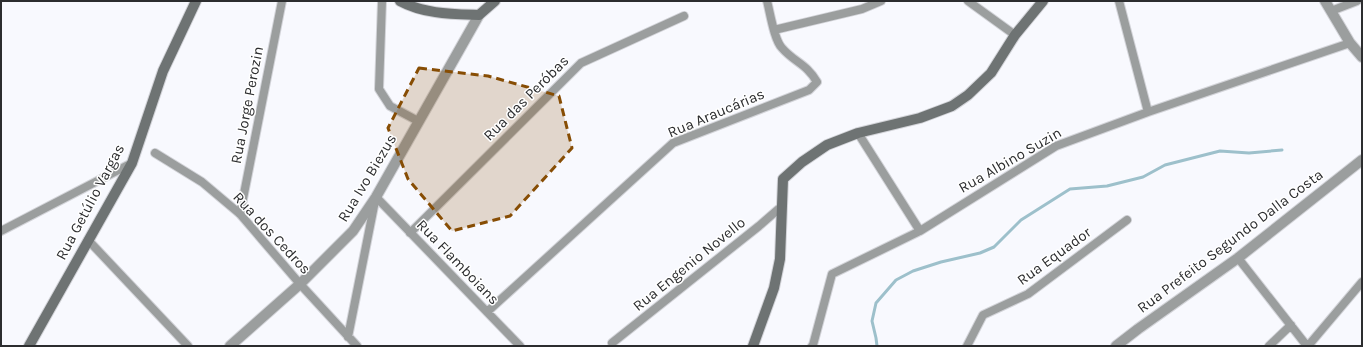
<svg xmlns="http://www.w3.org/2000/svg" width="1363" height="347" viewBox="0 0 1363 347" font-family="Karla,sans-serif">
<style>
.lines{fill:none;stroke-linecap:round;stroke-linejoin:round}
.stream{stroke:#9dc0cb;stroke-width:3}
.minor-casing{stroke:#d3d4d9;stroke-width:10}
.tertiary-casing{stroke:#d3d4d9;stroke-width:12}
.secondary-casing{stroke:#d3d4d9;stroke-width:12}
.minor{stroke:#9b9e9e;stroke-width:8}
.tertiary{stroke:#9b9e9e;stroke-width:10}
.secondary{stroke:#6e7373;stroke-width:10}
.marked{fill:#874d04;fill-opacity:0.2;stroke:#874d04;stroke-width:3;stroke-dasharray:8 5;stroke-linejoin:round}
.labels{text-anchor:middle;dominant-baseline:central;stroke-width:3;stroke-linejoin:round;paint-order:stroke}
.street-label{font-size:15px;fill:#2c2d2f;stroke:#fff}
</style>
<rect width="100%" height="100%" fill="#f8f9fe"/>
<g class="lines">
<path class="stream" d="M877 346 876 338 872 321 876 303 896 280 913 271 941 262 980 253 994 247 1021 220 1070 189 1107 186 1143 177 1165 165 1220 151 1249 153 1282 150"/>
<defs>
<path id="minor" d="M382 1 379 89 390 106 418 121
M968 1 1015 35
M1119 1 1148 112
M1331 11 1357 1
M774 30 862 9 881 1
M858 133 920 231
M155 153 202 182 240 214 300 284 357 346
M376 197 520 346
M240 214 282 1
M1 231 132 163
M410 233 581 63 684 16
M88 240 188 346
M1238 258 1307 346
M487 312 673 143 809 90 817 82C807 64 794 62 782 48 774 40 770 12 767 1
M348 337 375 201
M612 343 759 226 782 206
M812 346 813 345 832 274 920 231 1056 146 1148 112 1350 43
M967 346 983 315 1028 294 1127 220
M1269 346 1291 325
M1308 346 1362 282"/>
<path id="tertiary" d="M1325 1 1350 43 1362 57
M230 346 300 284 353 231 376 197 479 15
M1116 346 1138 329 1238 258 1362 160"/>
<path id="secondary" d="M400 1C424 14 452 14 479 15L495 1
M29 346 132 163 163 71 196 1
M753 346 774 288 780 259 783 179 802 162 827 145 858 133 920 118 952 106 968 95 991 73 1015 35 1043 1"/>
</defs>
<use href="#minor" class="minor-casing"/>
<use href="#tertiary" class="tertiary-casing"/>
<use href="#secondary" class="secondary-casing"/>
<use href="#minor" class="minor"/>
<use href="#tertiary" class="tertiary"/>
<use href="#secondary" class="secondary"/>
</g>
<path class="marked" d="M419 68 488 76 559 96 572 148 510 216 452 231 408 179 388 128Z"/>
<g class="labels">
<g class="street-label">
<text transform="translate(526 98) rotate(-45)">Rua das Peróbas</text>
<text transform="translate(247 105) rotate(-79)">Rua Jorge Perozin</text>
<text transform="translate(716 113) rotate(-23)">Rua Araucárias</text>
<text transform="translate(1010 160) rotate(-30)">Rua Albino Suzin</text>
<text transform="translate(367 178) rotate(-59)">Rua Ivo Biezus</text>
<text transform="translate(90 202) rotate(-62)">Rua Getúlio Vargas</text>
<text transform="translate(272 233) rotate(47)">Rua dos Cedros</text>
<text transform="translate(1230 241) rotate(-37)">Rua Prefeito Segundo Dalla Costa</text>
<text transform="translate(1054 256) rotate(-36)">Rua Equador</text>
<text transform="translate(458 262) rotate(46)">Rua Flamboians</text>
<text transform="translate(689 264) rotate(-39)">Rua Engenio Novello</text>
</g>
</g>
<rect width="1363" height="347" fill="none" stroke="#2c2d2f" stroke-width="4"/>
</svg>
